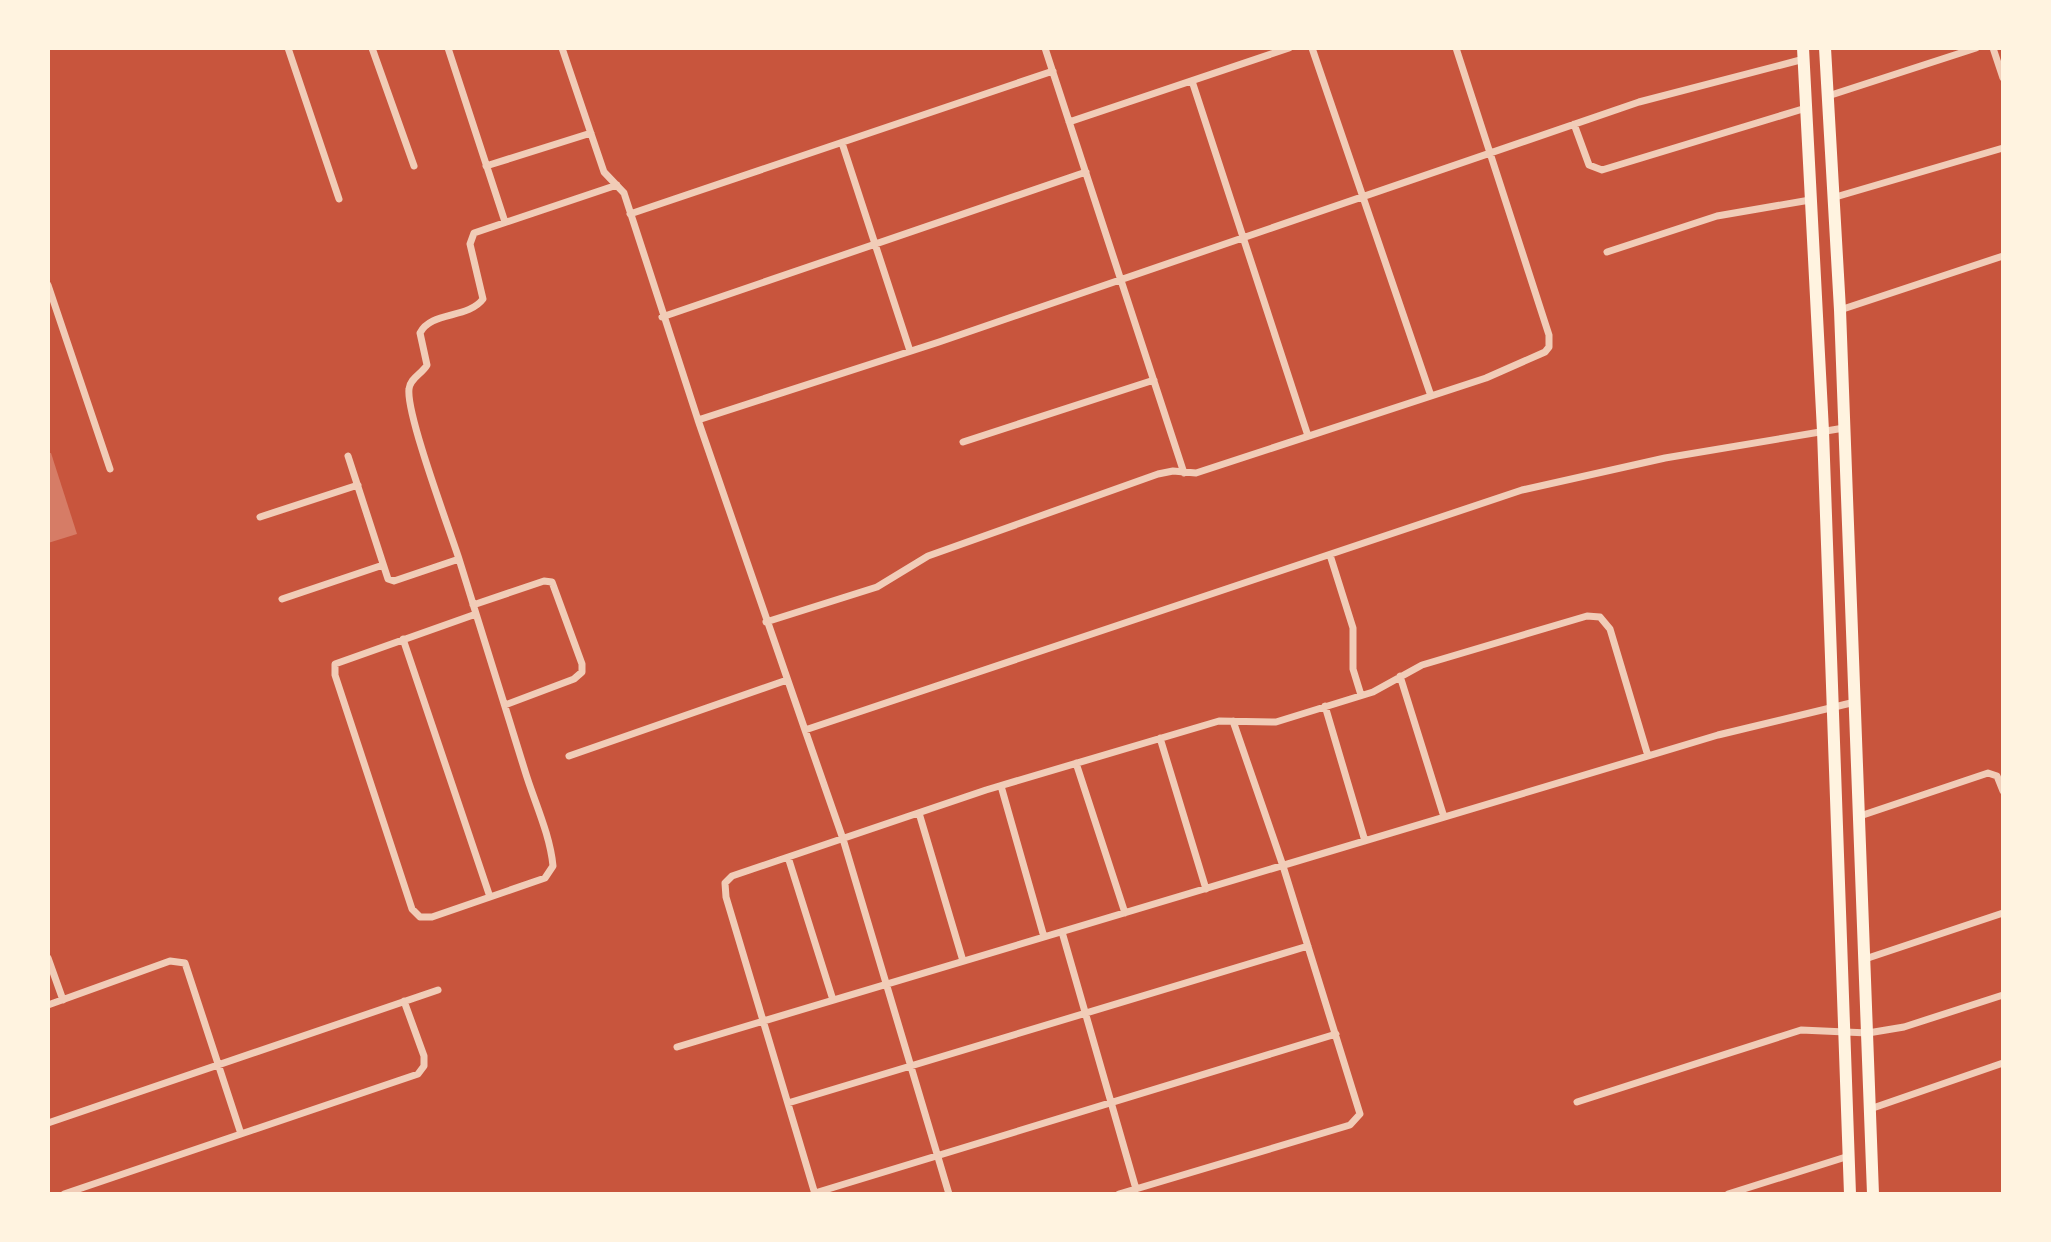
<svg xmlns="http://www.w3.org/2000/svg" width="2051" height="1242" viewBox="0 0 2051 1242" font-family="'PT Sans Narrow',sans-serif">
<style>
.building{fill:#d67c66}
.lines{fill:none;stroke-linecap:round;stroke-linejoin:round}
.minor{stroke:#f1ccb7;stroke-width:7}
.primary{stroke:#fff3e0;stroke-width:12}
</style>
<rect width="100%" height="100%" fill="#c8553d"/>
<path class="building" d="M48 453H51L77 534 48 543Z"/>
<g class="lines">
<path class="minor" d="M288 48 339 199
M372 48 414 166
M448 48 505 222
M562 48 604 172 624 193 698 420
M1045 48 1184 473
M1312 48 1431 396
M1993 48 2003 78
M1804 59 1639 102 939 342 698 420 805 730 1522 490 1665 458 1844 428
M1192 81 1308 436
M1828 96 1976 48
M1069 122 1289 48
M1574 124 1589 165 1602 170 1806 108
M842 143 910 351
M486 166 591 133
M1832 198 2003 148
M630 214 1053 71
M1607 252 1717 216 1810 200
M48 285 110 469
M1840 310 2003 256
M662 317 1086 172
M963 442 1154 380
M348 456 388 579 394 581 459 559
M260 517 358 485
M1330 555 1353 628V669L1361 695
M282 599 383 565
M473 605 544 581 552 582 582 664V672L574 679 505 705
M476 614 335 664V675L412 909 420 917H432L545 878 553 866C550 834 534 801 525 771 503 700 481 630 459 559 449 528 406 414 409 389 410 378 422 374 427 365L420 333C431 311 468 319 483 299L470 244 474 233 617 185
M766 622 877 587 928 556 1158 474 1173 471 1196 473 1486 378 1545 352 1549 347V335L1456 48
M403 639 490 897
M1400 676 1444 817
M1325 706 1365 841
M805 730 843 839 949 1194
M1160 738 1206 889
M569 756 787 680
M1076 763 1125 913
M1001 786 1044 937
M919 813 963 961
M1860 816 1988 773 1997 776 2003 791
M788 857 833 1000
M1062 932 1136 1189
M48 958 63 1000
M1865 959 2003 913
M48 1005 170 961 185 963 241 1134
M677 1047 1718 735 1855 702
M1577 1102 1801 1030 1868 1033 1904 1027 2003 995
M788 1103 1308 946
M1870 1109 2003 1063
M48 1123 438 990
M815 1193 1336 1034
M64 1194 418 1074 424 1066V1056L404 1001
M815 1194 726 897 725 883 732 876 986 790 1219 721 1276 722 1373 692 1422 665 1587 616 1600 617 1610 629 1648 756
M1119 1194 1350 1125 1360 1114 1283 866 1233 721
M1728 1194 1849 1156"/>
<path class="primary" d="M1803 48 1823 431 1850 1194
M1825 48 1840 310 1873 1194"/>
</g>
<rect width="2051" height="1242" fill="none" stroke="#fff3e0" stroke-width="100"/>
</svg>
